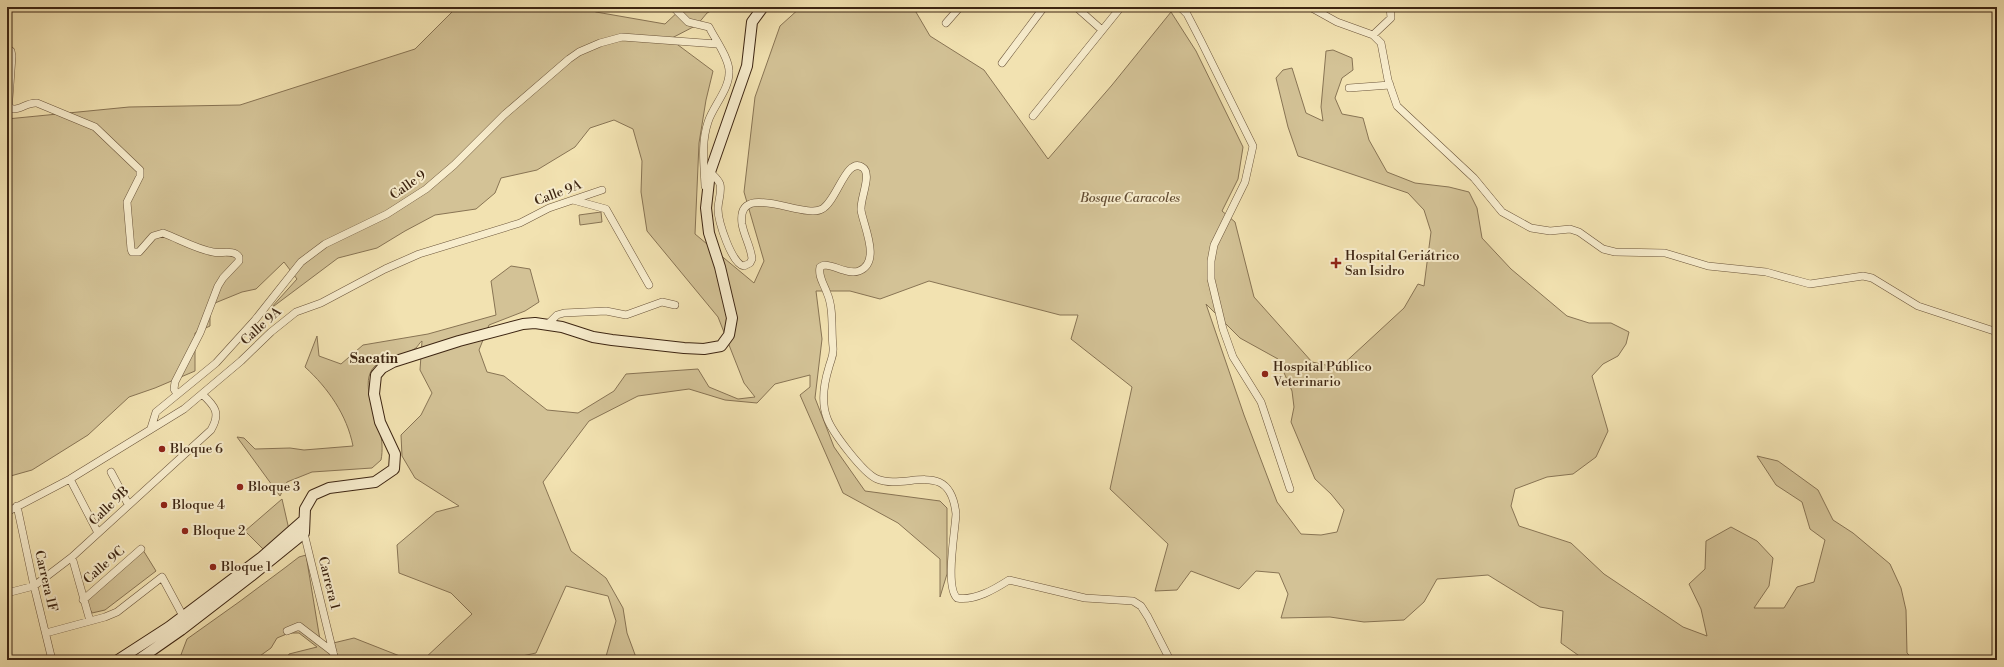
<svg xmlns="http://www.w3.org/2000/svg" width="2004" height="667" viewBox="0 0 2004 667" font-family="'Libre Bodoni',serif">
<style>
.green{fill:#d3c296;stroke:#887454;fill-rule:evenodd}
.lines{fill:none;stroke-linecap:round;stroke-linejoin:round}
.street-casing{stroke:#6a543a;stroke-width:8}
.secondary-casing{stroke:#3d2512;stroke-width:12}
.street{stroke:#f7eccc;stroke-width:7}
.secondary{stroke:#f7eccc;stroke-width:10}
.poi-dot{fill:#8f2418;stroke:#f7eccc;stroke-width:1.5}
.labels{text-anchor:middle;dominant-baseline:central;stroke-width:4;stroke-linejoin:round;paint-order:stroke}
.street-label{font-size:13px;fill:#3d2512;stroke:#f7eccc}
.park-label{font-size:13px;font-style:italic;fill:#624c33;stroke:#f7eccc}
.poi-label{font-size:13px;fill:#3d2512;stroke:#f7eccc;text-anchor:start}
.neighbourhood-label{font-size:14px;font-weight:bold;fill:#3d2512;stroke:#f7eccc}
</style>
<rect width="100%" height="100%" fill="#f2e2b1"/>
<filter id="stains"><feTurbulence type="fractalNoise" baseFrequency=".005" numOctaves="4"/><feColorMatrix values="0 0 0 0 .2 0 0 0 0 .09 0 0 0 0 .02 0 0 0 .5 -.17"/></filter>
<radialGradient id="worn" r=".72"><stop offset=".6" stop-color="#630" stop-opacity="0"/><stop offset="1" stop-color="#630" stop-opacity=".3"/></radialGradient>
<path class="green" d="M457 7H585L596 12 665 24 683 7H718L707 13 697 25 670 39 713 71 706 100 699 143 695 234 754 283 764 261 744 192 755 97 780 26 801 7H913L930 36 984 70 1048 159 1112 85 1171 12 1196 51 1243 147 1238 179 1222 211 1235 222 1254 297 1312 362 1339 368 1404 308 1418 284 1424 286 1431 232 1424 210 1408 193 1298 156 1288 127 1276 78 1283 70 1292 68 1306 113 1323 121 1321 107 1326 51 1333 50 1352 58 1353 70 1342 78 1335 98 1342 114 1363 118 1369 140 1387 172 1415 183 1449 187 1469 192 1477 208 1482 238 1511 269 1567 316 1589 323H1611L1629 332 1626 344 1618 356 1603 364 1592 376 1608 431 1596 457 1573 474 1547 477 1515 489 1511 506 1519 526 1571 543 1604 574 1683 627 1707 636 1701 609 1689 584 1705 569 1706 541 1731 527 1757 541 1773 558 1769 586 1754 608H1784L1797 587 1814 582 1825 540 1810 529 1802 502 1776 485 1757 456 1778 461 1818 490 1833 520 1853 533 1890 564 1901 588 1906 610 1907 653 1914 660H1585L1561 643 1563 611 1540 607 1488 575 1437 579 1424 602 1404 620 1364 622 1330 617 1281 618 1288 594 1279 573 1256 571 1239 589 1191 571 1177 590 1155 591 1168 544 1110 489 1132 387 1071 339 1078 315H1060L929 281 880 299 850 291H816L822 339 815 398 834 447 865 491 940 501 947 508V574L940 597V559L898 523 843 493 800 395 810 387V375L775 384 757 403 725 400 689 389 638 396 589 421 543 482 571 551 606 578 623 608 627 633 637 660H605L616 621 608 596 566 586 536 653 504 660H423L472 614 451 593 399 573 397 545 436 512 459 506 415 478 402 456 401 435 421 415 432 393 420 370 422 341C420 342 418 346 416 348 405 356 384 355 374 367 360 382 375 413 380 430 382 440 383 450 381 460L372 468 312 472 287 482 280 496 237 437 244 438 255 449 290 448 304 450 353 446C347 415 328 388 305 367L317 336 319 356 341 364 363 345 428 334 496 315 491 281 511 266 530 269 539 302 525 311 489 325 479 350 487 372 504 376 547 410 578 413 614 391 626 374 698 369 709 387 738 399 755 397 744 383 718 317 647 231 641 192 642 161 633 129 614 120 590 128 575 147 537 170 501 178 495 193 476 209 435 215 405 231 377 248 338 258 270 309 297 279 284 262 256 289 242 292 215 303 210 309V326L195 333V371L155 388 129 397 88 435 32 470 7 477V119L129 107 240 105 415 49ZM1206 304 1240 338 1278 359 1292 391 1294 407 1291 422 1315 479 1331 494 1344 510 1337 532 1321 535 1301 534 1277 502 1244 415Z
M601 212 602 222 580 225 579 215Z
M282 499 290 534 267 553 245 531Z
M143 550 156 571 105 610 92 613 85 600Z
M306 555 321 646 354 638 410 660H286L289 654 317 647 299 633H289L277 638 271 648 257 658 246 660H179L187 639 239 602 286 567 299 557Z"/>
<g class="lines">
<defs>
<path id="street" d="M673 7 688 22 709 27C715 39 729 58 729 71 730 89 713 106 708 122 701 143 704 164 705 186
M1076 7 1102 30
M1180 7 1187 14 1201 41 1253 146 1245 182 1214 245 1211 261V279L1223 329 1233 357 1261 402 1290 489
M1208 7H1219
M1310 7 1337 22 1373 35 1381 43 1388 80 1397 106 1474 178 1502 212 1531 228 1550 231 1570 229 1579 232 1603 249 1615 252 1665 253 1708 266 1766 272 1810 284 1863 276 1872 278 1918 306 1997 332
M946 23 960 7
M1373 35 1391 18 1390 7
M7 48 11 51 12 56 9 99V106L12 109C21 110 27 102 37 103L95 127 140 170V176L127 202 131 249 132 252H139L153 236 163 233C179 239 196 249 213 252 221 254 234 249 239 257V261L223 278 218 286 200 333 175 382 174 389 177 394
M1002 63 1044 7
M1349 88 1390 85
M1033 116 1121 7
M710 172C714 176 718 179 720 184 722 192 718 201 718 209 718 221 732 265 744 266L750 263 752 259C751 247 744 236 742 224 736 179 804 220 822 209 837 201 846 157 862 167 873 173 860 198 861 210 863 225 882 262 859 271 848 275 835 265 824 265L820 267C818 277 824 284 827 293 834 309 831 330 833 347 834 356 831 359 829 367 824 383 821 402 827 418 832 432 863 473 877 479 906 491 950 457 956 514 955 532 945 587 957 598 975 601 995 589 1009 580L1085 598 1133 601 1141 606 1148 617 1170 660
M573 200 606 209 649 285
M548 324 557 315 564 313 606 311 626 315 662 302 675 305
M151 428 156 412 216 363 255 320 301 262 325 244 387 214 426 189 454 165 504 115 569 59 579 52 600 43 622 37 717 44
M111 472 128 504
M70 479 98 533
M17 506 34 586 52 660
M7 512 70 479 184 409 241 361 271 332 296 312 321 303 385 269 419 254 520 223 549 208 602 190
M304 533 335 660
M72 557 90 621
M7 593 34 586 72 557 211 430C221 413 215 406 202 394
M83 600 141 549
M287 631 299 626 333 652
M46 633 105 617 117 612 162 577 183 616"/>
<path id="secondary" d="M118 660 169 627 262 557 304 520
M138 660 181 630 251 576 304 533 305 509 313 495 329 488 375 482 394 469 395 454 380 422 374 394 376 375 382 368 393 362 459 341 523 324 535 323 562 327 593 337 612 340 684 348 704 349 721 346 729 335 732 318 720 267 709 233 706 208 710 172 747 66 752 22 763 7"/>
</defs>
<use href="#street" class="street-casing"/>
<use href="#secondary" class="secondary-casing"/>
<use href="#street" class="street"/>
<use href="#secondary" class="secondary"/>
</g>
<g class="poi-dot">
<path d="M1334 257h4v4h4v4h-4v4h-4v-4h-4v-4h4z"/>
<circle cx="1265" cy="374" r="4"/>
<circle cx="162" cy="449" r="4"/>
<circle cx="240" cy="487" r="4"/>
<circle cx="164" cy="505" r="4"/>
<circle cx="185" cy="531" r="4"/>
<circle cx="213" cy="567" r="4"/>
</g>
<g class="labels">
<g class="street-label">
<text transform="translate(408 185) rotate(-35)">Calle 9</text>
<text transform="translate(558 193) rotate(-21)">Calle 9A</text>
<text transform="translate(261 326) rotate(-42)">Calle 9A</text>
<text transform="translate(109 506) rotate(-44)">Calle 9B</text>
<text transform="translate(104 565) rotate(-41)">Calle 9C</text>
<text transform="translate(46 581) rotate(77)">Carrera 1F</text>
<text transform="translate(329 583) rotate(76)">Carrera 1</text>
</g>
<g class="park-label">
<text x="1130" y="198">Bosque Caracoles</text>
</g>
<g class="poi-label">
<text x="1345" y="256">Hospital Geriátrico<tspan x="1345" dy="15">San Isidro</tspan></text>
<text x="1273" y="367">Hospital Público<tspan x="1273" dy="15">Veterinario</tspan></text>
<text x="170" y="449">Bloque 6</text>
<text x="248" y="487">Bloque 3</text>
<text x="172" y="505">Bloque 4</text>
<text x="193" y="531">Bloque 2</text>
<text x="221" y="567">Bloque 1</text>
</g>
<g class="neighbourhood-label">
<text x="374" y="359">Sacatin</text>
</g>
</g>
<rect width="2004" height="667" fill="none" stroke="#f2e2b1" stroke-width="24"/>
<rect x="8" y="8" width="1988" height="651" fill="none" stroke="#3d2512" stroke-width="2"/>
<rect x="12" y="12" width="1980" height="643" fill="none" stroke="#3d2512"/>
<rect width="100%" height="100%" filter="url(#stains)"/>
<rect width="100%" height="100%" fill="url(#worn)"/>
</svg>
